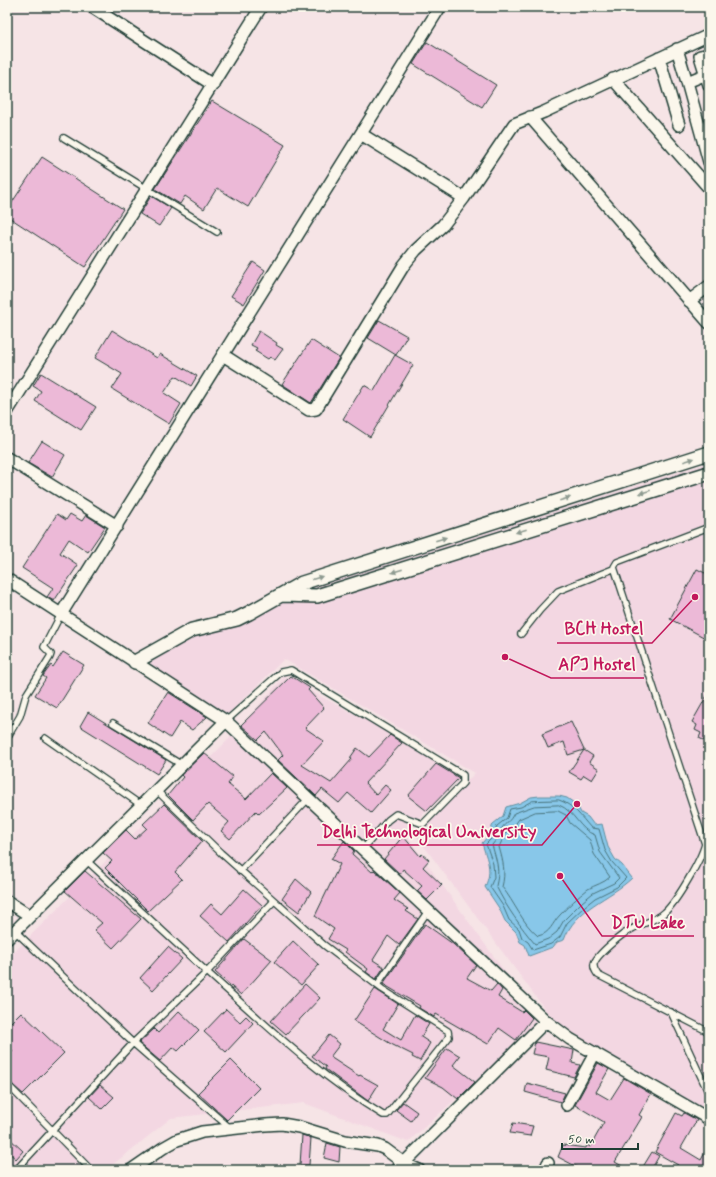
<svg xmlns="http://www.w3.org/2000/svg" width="716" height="1177" viewBox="0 0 716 1177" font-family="Mynerve,sans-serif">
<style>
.built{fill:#f3d7e2}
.water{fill:#88c7e9;stroke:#5e90a1}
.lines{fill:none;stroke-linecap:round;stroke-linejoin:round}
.shore{stroke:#49747c;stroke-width:1}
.building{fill:#ecb9d7;stroke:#1f3d34}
.service-casing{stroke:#1f3d34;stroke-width:8}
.minor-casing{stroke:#1f3d34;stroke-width:14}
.tertiary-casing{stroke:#1f3d34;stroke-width:16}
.service{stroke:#fbf7ec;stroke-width:5.5}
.minor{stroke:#fbf7ec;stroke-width:11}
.tertiary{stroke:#fbf7ec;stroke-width:13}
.oneway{fill:#8d9a90}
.leader{fill:none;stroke:#c2185b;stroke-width:1.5}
.callout-dot{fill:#c2185b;stroke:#fbf7ec;stroke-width:1.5}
.callout-label{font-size:17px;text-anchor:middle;font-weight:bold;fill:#c2185b;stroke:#fbf7ec;stroke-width:3.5;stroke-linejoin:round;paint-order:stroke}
</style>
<rect width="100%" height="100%" fill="#f6e4e6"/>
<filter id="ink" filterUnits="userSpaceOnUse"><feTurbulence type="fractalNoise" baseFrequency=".025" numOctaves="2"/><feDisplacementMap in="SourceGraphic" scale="8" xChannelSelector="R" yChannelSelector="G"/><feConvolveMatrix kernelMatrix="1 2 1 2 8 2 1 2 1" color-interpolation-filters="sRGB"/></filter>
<g filter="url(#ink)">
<path class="built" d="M709 463V1111L556 1024 415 834 475 773 284 659 227 715 135 662 203 622Z
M284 677 466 773 404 832 541 1022 408 1142 304 1103 171 1118 106 1170H7V959L229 739Z"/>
<path class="water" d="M539 796H559L567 798 577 805 581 813 588 817 594 825 602 824 608 847 615 859 622 865 632 878C610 899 575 908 564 940L557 942 553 947 529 956 525 945 520 942 516 932 505 921 499 908 485 887C493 869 487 861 482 843L489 835 493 824 503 816 506 807 520 803 531 797Z"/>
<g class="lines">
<path class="shore" d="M559 800C574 805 581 817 591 828L599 829 605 850 612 862 626 878 617 887 595 898 585 906 567 923 560 937 551 944 533 950 528 942 522 938 519 929 509 920 503 906 490 887 494 877 493 864 486 844 493 837 497 826 507 818 510 809 521 807 532 801Z
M559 805C575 811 579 830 595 835L600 852 619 878 614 883 593 893 582 902 564 920 557 932 548 939 535 944C521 927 506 907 496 886 500 870 497 862 492 845 497 840 498 834 502 828 506 822 510 822 514 813L534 806Z
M558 811 566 815 570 823 590 840 594 854 610 877C604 883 595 885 588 889 578 897 568 906 560 915 552 923 551 933 538 936 522 923 515 903 502 887 506 872 503 861 499 847L506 832 514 826 519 819 535 812Z"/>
</g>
<path class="building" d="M427 42 496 85 482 107 413 64Z
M212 101 285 145 248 207 217 188 204 209 185 196 180 204 155 189Z
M42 157 123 209 85 267 7 216V210Z
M151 196 171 208 159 226 140 214Z
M253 262 265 270 244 304 231 296Z
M379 320 407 336 396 355 368 338Z
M112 330 157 358 160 354 197 376 191 386 175 376 164 393 181 404 169 424 112 389 122 374 95 358Z
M259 331 277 343 276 345 283 349 275 360 270 357 268 359 255 351 257 348 251 345Z
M311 340 339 358 311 403 282 384Z
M395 355 413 365 370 437 343 419 364 385 374 391Z
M41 373 96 407 81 430 35 401 41 391 33 386Z
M42 441 65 455 52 477 28 463Z
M57 514 66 520 70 514 82 521 86 515 105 527 88 552 69 539 60 553 78 565 54 601 47 597 53 588 22 568Z
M697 569 709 575V640L670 619Z
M63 652 84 665 57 708 35 695 46 678 43 676 51 665 53 667Z
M291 676 310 688 308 690 324 708 305 728 324 741 302 765 331 783 352 759 350 758 357 748 369 757 390 735 402 743 365 783 376 795 385 785 391 790 371 813 348 793 339 803 322 789 316 796 278 760 283 755 266 732 258 740 241 725Z
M168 692 207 717 192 730 180 722 170 738 148 723Z
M709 692V743L699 738 701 733 695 730 697 725 692 722Z
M88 712 166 760 157 774 80 726Z
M571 722 584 750 568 755 564 742 548 748 542 734Z
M584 750 593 756 589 762 599 769 592 780 584 775 581 779 569 772Z
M204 753 233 777 228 784 246 799 271 773 287 788 259 814 256 811 230 839 221 831 229 822 208 804 193 820 168 795 183 777 181 775Z
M436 764 459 778 427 811 408 796Z
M164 804 202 841 175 872 182 879 148 911 105 868 112 861 103 853 126 830 135 839 147 828 143 824Z
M403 836 420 856 422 854 429 860 423 867 442 885 427 900 417 891 422 886 403 869 400 874 384 859Z
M344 841 354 851 352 854 372 872 374 870 400 893 394 900 408 909 406 911 418 919 399 945 388 936 373 960 384 967 376 979 366 972 368 969 345 952 346 950 328 939 334 929 315 916 340 864 331 859Z
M85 871 141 919 113 948 94 930 102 923 65 891Z
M296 879 311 892 299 912 282 899Z
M244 889 262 905 229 942 200 916 211 904 222 914Z
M425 924 453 944 476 965 467 978 491 991 497 984 502 990 498 997 522 1012 524 1010 532 1018 516 1040 499 1028 488 1044 436 1014 434 1017 419 1008 420 1006 383 984Z
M244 939 272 960 241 995 215 972Z
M293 941 319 965 301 985 274 962Z
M168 947 182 959 153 990 140 978Z
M305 984 320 998 286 1034 271 1021Z
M375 989 398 1004 383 1029 401 1040 415 1015 429 1024 421 1037 430 1043 420 1061 412 1057 413 1055 391 1044 354 1021Z
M226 1009 240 1022 246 1016 253 1023 226 1052 204 1032Z
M179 1011 199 1030 178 1051 173 1047 160 1061 139 1043 154 1029 158 1033Z
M21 1012 64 1053 23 1094 7 1080V1057L13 1051 7 1046V1026Z
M329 1035 340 1044 330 1057 359 1076 360 1075 378 1085 368 1101 325 1069 326 1067 312 1056Z
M535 1042 574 1050 572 1063 580 1065 574 1077 546 1070 549 1057 532 1054Z
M447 1048 460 1056 453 1065 475 1082 458 1099 443 1087 425 1078Z
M231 1060 259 1088 227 1120 198 1093Z
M598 1063 609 1069 596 1092 610 1100 624 1078 651 1094 639 1115 642 1117 615 1162 629 1170H583L558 1157 563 1145 586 1148 587 1145 590 1147 604 1122 575 1105Z
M527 1083 565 1093 561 1102 525 1092Z
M100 1085 114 1097 102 1109 89 1097Z
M403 1102 417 1112 411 1121 396 1110Z
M676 1113 682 1116 684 1113 697 1120 681 1148 701 1160 709 1145V1170H675L678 1165 655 1152Z
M513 1123 533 1126 530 1136 510 1133Z
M302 1135 311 1138 309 1165H300Z
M7 1136 23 1151 16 1159 7 1151Z
M327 1143 340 1147 339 1162 324 1158Z
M652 1152 659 1156 651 1170H641Z"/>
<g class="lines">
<defs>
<path id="service" d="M64 138 217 232
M709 527 617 562 614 567 705 844C701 860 677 901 665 912 656 921 642 923 632 929 623 933 596 955 594 964 593 969 596 972 598 975L709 1032
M7 588 10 581
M521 634 540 610 558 591 613 569
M226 721 281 672 291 670 463 775V783L423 824 396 814 388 820 363 849
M113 723 182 765
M7 738 20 716 26 695 50 657 51 654 44 647 61 614
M45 738 141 805
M156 790 221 853 324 945 382 989 448 1031 449 1037 387 1115H383C318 1076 264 1023 207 972L274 901
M240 871 309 798
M15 931 133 1043 230 1128
M377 985 428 911
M671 1012 709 1094
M7 1084 91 1170
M16 1170 133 1043 207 972 86 860"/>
<path id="minor" d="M92 7 213 85
M677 49 687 82
M709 54 700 56 709 85
M659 58 679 125
M709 73 687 82 709 162
M613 79 709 188
M530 117 709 323
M361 134 464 198 514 124 544 112 709 35
M689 301 709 286
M223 355 309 410 316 409 404 265 416 250 443 225 464 198
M7 412 261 7
M7 458 117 526
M7 579 226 721 546 1021 570 1039 709 1119
M61 614 440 7
M7 901 30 916
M7 939 226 721
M567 1105 595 1053
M131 1170 163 1148 177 1140 202 1132 265 1125 282 1124 299 1127 345 1141 378 1146 385 1149 405 1164 419 1170
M397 1170 546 1021
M545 1170 548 1163"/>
<path id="tertiary" d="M282 595 317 596 709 473
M135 662 192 630 237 619 249 613 302 583 709 453"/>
</defs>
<use href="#service" class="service-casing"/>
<use href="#minor" class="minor-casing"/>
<use href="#tertiary" class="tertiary-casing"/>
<use href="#service" class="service"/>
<use href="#minor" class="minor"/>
<use href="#tertiary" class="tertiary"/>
</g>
<defs><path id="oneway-solid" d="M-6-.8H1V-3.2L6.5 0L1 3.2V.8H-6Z"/></defs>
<g class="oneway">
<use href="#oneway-solid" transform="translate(689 460) rotate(-18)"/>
<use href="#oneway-solid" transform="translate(645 492) rotate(163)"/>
<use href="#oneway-solid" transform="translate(565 499) rotate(-18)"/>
<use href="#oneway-solid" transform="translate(521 531) rotate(162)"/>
<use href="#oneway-solid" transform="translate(441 539) rotate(-18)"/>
<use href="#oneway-solid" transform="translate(397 571) rotate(163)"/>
<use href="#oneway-solid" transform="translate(317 578) rotate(-18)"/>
</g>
</g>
<path class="leader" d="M695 597L652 643H557M505 657L551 678H644M577 804L542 845H317M560 876L602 936H694"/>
<g class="callout-dot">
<circle cx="695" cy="597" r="4"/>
<circle cx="505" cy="657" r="4"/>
<circle cx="577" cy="804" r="4"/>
<circle cx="560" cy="876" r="4"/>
</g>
<g class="callout-label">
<text x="604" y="634">BCH Hostel</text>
<text x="597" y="670">APJ Hostel</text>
<text x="429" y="837">Delhi Technological University</text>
<text x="648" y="928">DTU Lake</text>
</g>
<rect width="716" height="1177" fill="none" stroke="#fbf7ec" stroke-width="24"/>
<rect x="12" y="12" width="692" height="1153" fill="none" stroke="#1f3d34" stroke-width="1.5" filter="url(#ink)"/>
<path d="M562 1143v6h76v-6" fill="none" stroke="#1f3d34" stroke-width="2"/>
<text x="568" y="1143" font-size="12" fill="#1f3d34" stroke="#fbf7ec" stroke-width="3" paint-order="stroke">50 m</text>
</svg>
